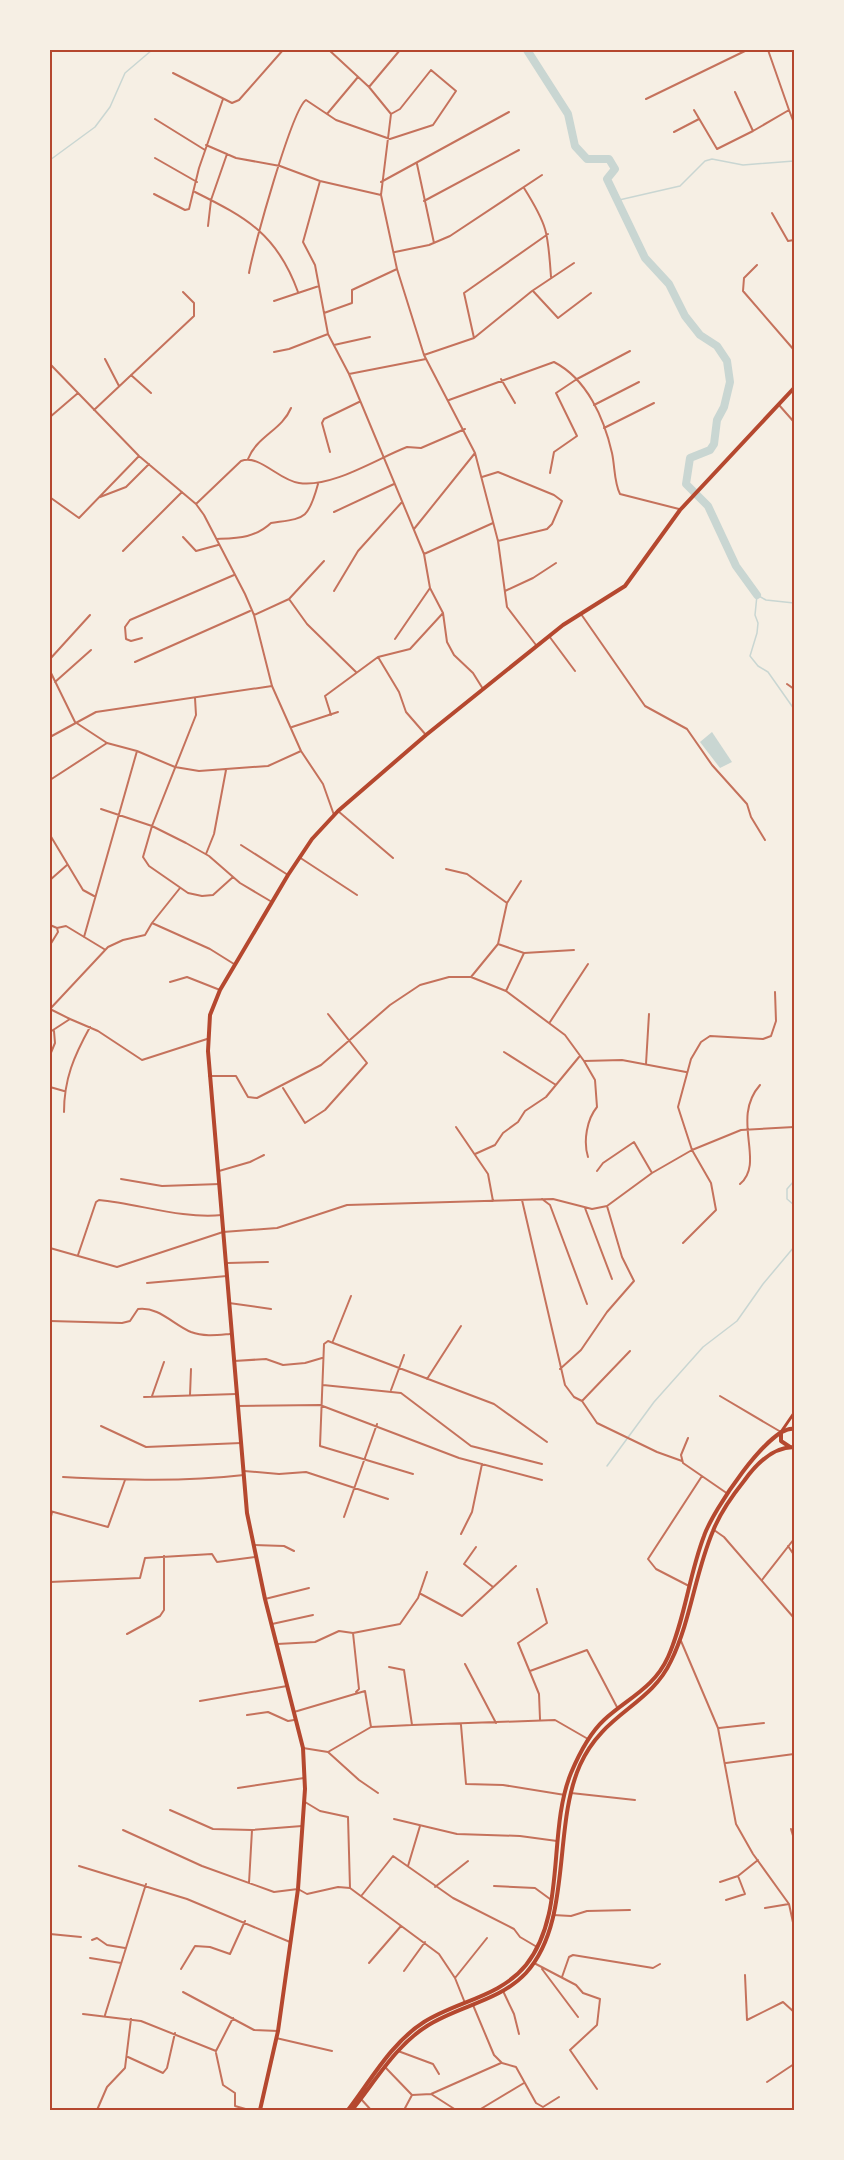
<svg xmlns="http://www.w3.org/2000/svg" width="844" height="2160" viewBox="0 0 844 2160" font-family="'Alegreya Sans',sans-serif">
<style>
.water{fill:#c9d6d2}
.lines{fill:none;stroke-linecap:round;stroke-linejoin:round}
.stream{stroke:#c9d6d2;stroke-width:1.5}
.river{stroke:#c9d6d2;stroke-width:8}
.minor{stroke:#c5725c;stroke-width:2}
.secondary{stroke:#b5482f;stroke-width:3}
.primary{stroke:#b5482f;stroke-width:4}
.trunk{stroke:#b5482f;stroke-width:4}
.neatline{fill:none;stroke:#b5482f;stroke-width:2}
</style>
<rect width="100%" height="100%" fill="#f6efe4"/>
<path class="water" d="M712 732 732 762 720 768 700 742Z"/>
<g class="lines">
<path class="stream" d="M50 160 95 127 110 107 125 73 152 50
M619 200 680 186 705 161 712 159 743 165 794 161
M794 603 766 600 757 595 755 615 758 623 757 633 750 656 758 666 768 672 794 709
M794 769V774
M794 1181 787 1189V1199L794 1205
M607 1466 654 1402 703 1347 737 1321 763 1284 794 1247"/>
<path class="river" d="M527 50 568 114 575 146 587 159H609L615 169 607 179 645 258 669 284 685 316 700 335 717 346 727 361 730 382 724 407 717 420 714 444 710 450 690 458 686 484 708 506 736 566 757 595"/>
<path class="minor" d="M329 50 369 87 391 114 381 195 397 269 424 355 475 453 498 541 507 607 536 645
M173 73 232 103 239 100 283 50
M369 87 400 50
M735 92 753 131 789 110 768 50
M646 99 747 50
M694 110 717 149 753 131
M789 110 794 123
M327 114 358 77
M155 119 205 150
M674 132 699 119
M206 145 236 158 280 166 320 181 381 195
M155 158 197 182
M417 164 434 243
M320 181 303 242 315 265 328 334 349 374 424 554 430 588 443 613 447 642 454 655 473 673 483 689
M381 182 509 112
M524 188C548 226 548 233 551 277
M195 192C247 218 277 234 298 292
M154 194 185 210 189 209 199 168 223 99
M424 201 519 150
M772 213 788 241 794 240
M208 226 211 200 227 154
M395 252 429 245 450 236 542 175
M757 265 744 278 743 291 794 350
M249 273C253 249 292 109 306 100L336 120 390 139 433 125 456 91 431 70 400 109 391 114
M533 291 558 318 591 293
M274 301 319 286
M324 313 352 303V290L397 269
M474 338 464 293 548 234
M334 345 370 337
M274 352 289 349 328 334
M424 355 474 338 532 291 574 263
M105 359 119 386
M50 364 139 456 196 504 204 515 245 594 254 615 272 686 301 751 323 784 334 815
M349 374 426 359
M131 375 151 393
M501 379 515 403
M449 400 554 362C587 379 604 418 612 453 615 467 614 482 620 494L679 509
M594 405 639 382
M779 405 794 422
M94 410 194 316V303L183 292
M50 417 78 393
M604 428 654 403
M330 452 322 423 324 419 359 402
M248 459C257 436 282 430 291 408
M550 473 554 452 577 436 556 393 577 379 630 351
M482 477 498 472 554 495 562 501 552 524 547 529 498 541
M100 497 126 487 149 464
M51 498 79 518 139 456
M196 504 241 461C260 454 278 480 299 483 332 488 376 459 407 447L421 448 465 429
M334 512 394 484
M414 529 475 453
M183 537 196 551 218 545
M217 539C238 538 255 538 271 523 304 518 308 521 318 484
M123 551 182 492
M424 554 493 523
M334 591 358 551 402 502
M505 591 533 578 556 563
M289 599 307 624 356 672
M581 614 645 706 687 729 712 765 747 804 751 817 765 840
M254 615 289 599 324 561
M549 636 575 671
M142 638 131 641 126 639 125 627 130 620 234 575
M395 639 430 588
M378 657 399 692 406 712 426 735
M50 659 90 615
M135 662 250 611
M50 671 75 722 107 743 137 751 175 767 199 771 268 766 301 751
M55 682 91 650
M787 684 794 689
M195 698 196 715 152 826 143 857 149 866 188 893 202 896 213 895 233 877
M331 715 325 696 378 657 410 649 443 613
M292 727 338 712
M50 737 96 712 272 686
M50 780 107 743
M101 809 152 826 186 843 209 856 240 883 272 902
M338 811 393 858
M50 835 83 890 94 896
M241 845 288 875
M206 854 214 834 226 770
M299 857 357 895
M446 869 467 874 507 903
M50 880 67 865
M521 881 507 903 498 944 524 953 574 950
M180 888 152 923 210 949 234 964
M50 925 57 928 66 926 104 949
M84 937 137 751
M50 945 58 932 57 928
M471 977 498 944
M170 982 187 977 220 990
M506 991 524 953
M50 1009 108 947 123 940 145 935 152 923
M50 1009 70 1019
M550 1022 588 964
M50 1032 70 1019 98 1031 142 1060 207 1039
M504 1052 556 1085
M50 1055 55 1043 54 1031
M584 1061 595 1080 597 1107C587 1119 583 1141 588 1157
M646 1064 649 1014
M209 1076H236L248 1097 257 1098 321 1065 390 1005 420 985 449 977H471L506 991 565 1035 584 1061 622 1060 686 1072
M50 1087 64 1091
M283 1088 305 1123 325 1110 367 1063 328 1014
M64 1112C64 1079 74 1056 90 1027
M456 1127 488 1174 493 1201
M475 1154 495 1145 503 1133 518 1122 525 1111 546 1097 579 1057
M219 1171 250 1162 264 1155
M597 1171 603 1163 634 1142 652 1173
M121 1179 162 1186 220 1184
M740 1184C766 1162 730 1119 760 1085
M542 1199 550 1205 587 1304
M522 1200 565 1385 574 1397 582 1401 597 1423 657 1452 682 1461
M585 1208 612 1279
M683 1243 716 1210 711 1183 692 1150 678 1107 691 1059 701 1042 710 1036 763 1039 771 1036 776 1021 775 992
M50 1248 117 1267 223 1232 277 1228 347 1205 553 1199 592 1209 607 1206 652 1173 692 1150 741 1130 794 1127
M78 1255 96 1202 99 1200C140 1204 181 1219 222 1215
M228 1263 268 1262
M147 1283 227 1276
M229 1303 271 1309
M50 1321 122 1323 130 1321 138 1309C158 1306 174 1325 191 1332 204 1337 218 1335 230 1334
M333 1341 351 1296
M234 1361 266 1359 283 1365 305 1363 322 1358
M560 1369 581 1350 607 1312 634 1281 622 1257 607 1206
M427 1379 461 1326
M323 1385 401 1393 471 1446 542 1464
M391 1390 404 1355
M190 1395 191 1369
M152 1396 164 1362
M720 1396 781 1432
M144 1397 236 1394
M582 1401 630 1351
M237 1406 320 1405 459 1458 542 1480
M101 1426 146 1447 241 1443
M688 1438 681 1455 683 1463 728 1494
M244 1471 279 1474 306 1472 388 1499
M413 1474 320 1446 324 1344 328 1341 494 1404 547 1442
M63 1477C124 1480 184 1482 244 1475
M50 1511 108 1527 125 1480
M344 1517 377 1424
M50 1521 52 1512
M714 1530 724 1537 794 1618
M461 1534 472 1512 482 1464
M253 1545 284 1546 294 1551
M788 1546 794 1555
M476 1547 464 1564 493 1587
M762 1580 794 1539
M50 1582 140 1578 145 1558 212 1554 217 1562 255 1557
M689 1586 656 1569 648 1559 702 1476
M537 1589 547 1623 518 1643 539 1694 540 1719
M421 1594 462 1616 516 1566
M265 1599 309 1588
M272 1624 313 1615
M353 1633 359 1689 356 1692
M127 1634 160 1616 164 1610V1556
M681 1641 718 1728 736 1824 753 1854 789 1904 794 1927
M277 1644 315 1642 339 1631 353 1633 400 1624 418 1598 427 1572
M465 1664 496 1723
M530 1671 587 1650 618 1709
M200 1701 287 1686
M294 1712 365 1691 371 1727
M247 1715 268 1712 288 1721 294 1720
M412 1725 555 1720 588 1739
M461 1725 466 1784 503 1785 565 1795
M719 1728 764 1723
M303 1748 328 1752 371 1727 412 1725 404 1670 389 1667
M328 1752 359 1780 378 1793
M726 1763 794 1754
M238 1788 304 1778
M571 1793 635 1800
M305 1802 320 1811 348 1817 350 1888
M170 1810 213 1829 252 1830
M394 1819 457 1834 520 1836 557 1841
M791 1829 794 1839
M123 1830 202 1866 274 1892 298 1889 307 1894 338 1887 350 1888 439 1954 455 1978 465 2003
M79 1866 187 1899 290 1942
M408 1866 420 1826
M720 1882 738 1876 758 1860
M249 1883 252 1830 302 1826
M494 1886 535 1888 550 1899
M435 1887 468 1861
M362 1895 393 1856 453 1898 514 1929 520 1937 537 1947
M726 1900 745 1894 738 1876
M765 1908 789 1904
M553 1915 571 1916 587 1911 630 1910
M50 1934 81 1937
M92 1940 97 1938 107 1945 125 1948
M90 1958 121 1963
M369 1963 401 1926
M534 1963 576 1985 583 1993 600 1999 597 2025 570 2050 597 2089
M181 1969 195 1946 210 1947 230 1954 245 1921
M542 1969 578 2017
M404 1971 425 1942
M745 1975 747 2020 783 2002 794 2012
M562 1977 569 1957 573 1955 653 1968 660 1964
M455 1978 487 1938
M503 1991 514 2014 519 2034
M183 1992 254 2030 278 2031
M473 2005 494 2055 502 2063 516 2067 536 2103 543 2107 559 2097
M83 2014 141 2021 216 2051 233 2018
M105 2015 146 1884
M276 2038 332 2051
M398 2051 433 2064 439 2074
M216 2053 223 2085 235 2093V2106L249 2110
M128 2057 163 2073 167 2068 175 2033
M385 2067 412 2095
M767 2082 794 2064
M431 2094 456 2110
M361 2099 371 2110
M97 2110 107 2087 125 2068 131 2019
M404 2110 412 2095 431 2094 501 2063
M479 2110 524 2083"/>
<path class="secondary" d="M781 1432 794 1413"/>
<path class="primary" d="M781 1432V1441L790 1447
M348 2110C371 2080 391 2043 424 2022 457 2001 500 1997 526 1965 567 1914 547 1832 571 1773 579 1754 589 1734 604 1720 628 1698 654 1688 668 1657 685 1619 689 1575 704 1536 712 1512 769 1425 794 1429
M352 2110C375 2082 395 2046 427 2026 458 2006 500 2001 526 1973 573 1921 552 1828 580 1765 603 1713 650 1706 671 1661 691 1620 695 1573 713 1531 720 1513 732 1496 744 1481 756 1464 772 1447 794 1447"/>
<path class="trunk" d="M260 2110 278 2031 298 1889 305 1789 303 1748 265 1599 247 1513 208 1051 210 1015 220 990 288 875 312 839 338 811 426 735 563 625 625 586 680 510 794 388"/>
</g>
<rect width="844" height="2160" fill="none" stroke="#f6efe4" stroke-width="102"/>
<rect x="51" y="51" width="742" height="2058" class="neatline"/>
</svg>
